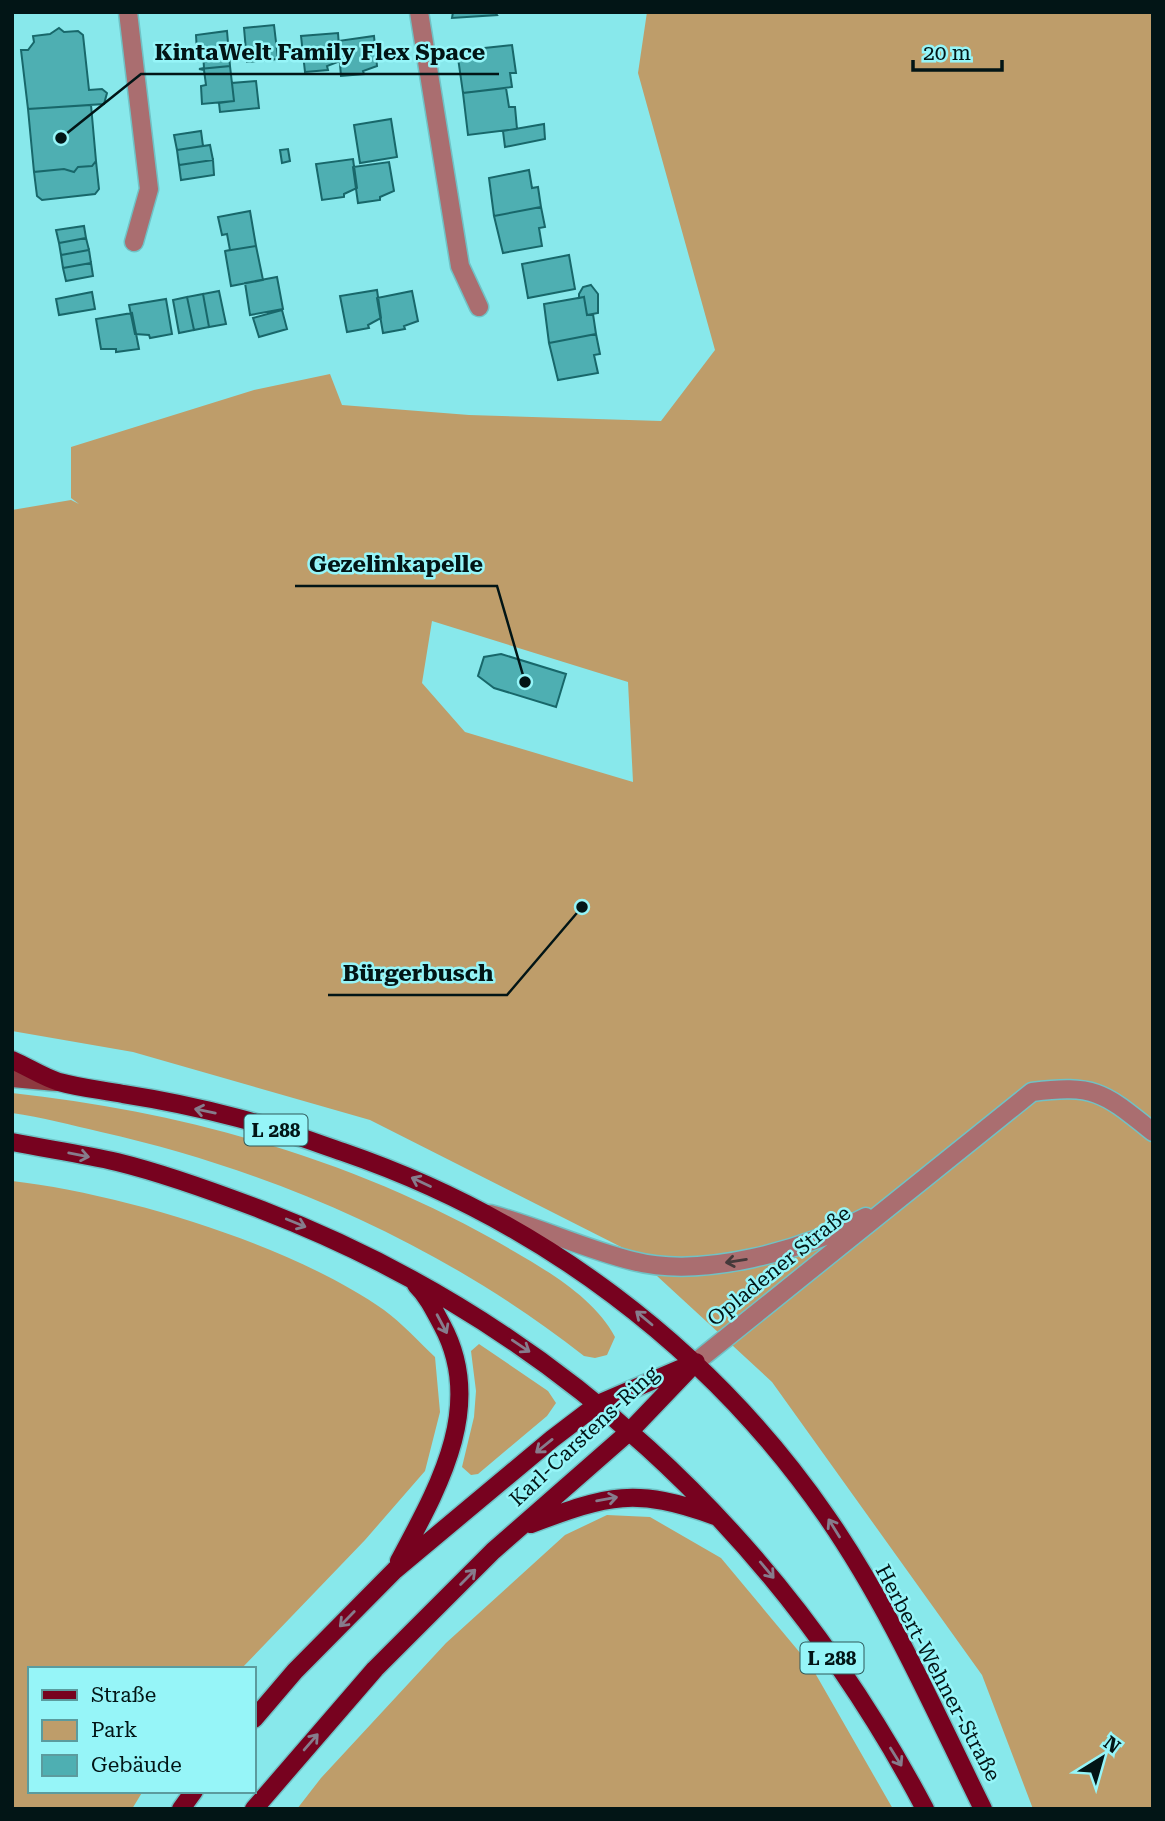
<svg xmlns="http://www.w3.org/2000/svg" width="1165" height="1821" viewBox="0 0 1165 1821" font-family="'Roboto Serif',serif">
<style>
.green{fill:#be9d6a;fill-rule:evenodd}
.building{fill:#4eafb2;stroke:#18676a;stroke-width:2}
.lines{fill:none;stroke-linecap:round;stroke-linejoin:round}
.street-casing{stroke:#70c2c5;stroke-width:21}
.secondary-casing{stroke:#70c2c5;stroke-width:21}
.primary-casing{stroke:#70c2c5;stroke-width:21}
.street{stroke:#aa6e70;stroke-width:18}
.secondary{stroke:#8e3a40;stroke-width:18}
.primary{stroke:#77021f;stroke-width:18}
.oneway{stroke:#867c8c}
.oneway2{stroke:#45393a}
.labels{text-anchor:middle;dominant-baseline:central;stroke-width:5;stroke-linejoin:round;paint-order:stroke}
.shield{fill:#96f5f8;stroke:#2e585a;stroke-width:2}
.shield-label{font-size:19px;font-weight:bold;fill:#021516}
.street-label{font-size:21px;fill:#021516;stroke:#96f5f8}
.leader{fill:none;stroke:#021516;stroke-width:2.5}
.callout-dot{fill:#021516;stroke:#96f5f8;stroke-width:2.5}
.callout-label{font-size:23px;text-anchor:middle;font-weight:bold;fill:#021516;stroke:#96f5f8;stroke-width:5;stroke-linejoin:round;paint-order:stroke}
</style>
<rect width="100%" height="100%" fill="#88e8eb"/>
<path class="green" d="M647 12H1153V1809H1033L982 1675 772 1382 631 1252 370 1120 133 1052 12 1031V510L71 500 79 504 71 498V447L254 390 330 374 342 405 469 415 661 421 715 350 638 73ZM432 621 628 682 633 782 465 732 422 683Z
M12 1093C188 1112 363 1162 515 1252 551 1273 595 1299 615 1337L607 1355 595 1358 584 1356C443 1245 274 1171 101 1132 71 1125 42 1117 12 1113Z
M12 1181C124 1194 292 1245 384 1310 402 1323 419 1342 435 1357L440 1412 425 1471 365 1540 241 1669H30V1791H143L132 1809H12Z
M479 1344 548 1391 556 1403 547 1416 478 1474 471 1475 462 1467 474 1417 476 1391 471 1351Z
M607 1515 650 1517 721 1558 811 1666 893 1809H297L321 1778 446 1643 565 1535Z"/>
<path class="building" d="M453 12H495L497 15 452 18Z
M274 25 278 59 247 62 244 28Z
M59 28 64 32 78 31 83 35 89 90 102 89 107 93 104 104 28 109 21 50H28L34 42 33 36 50 34Z
M227 31 230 66 199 69 204 68 203 52 197 53 196 35Z
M338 33 340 61 327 66 328 70 305 72 301 36Z
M374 36 377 66 363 71 364 74 341 76 338 41Z
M512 45 516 73H510L512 87 463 93 457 51Z
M230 66 234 101 202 104 201 86 206 85 204 70 199 69Z
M256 81 259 108 220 112 219 103 234 101 232 83Z
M506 88 509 107H515L517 129 468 135 463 93Z
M91 105 96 161 92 166 78 167 74 172 64 169 34 172 28 109Z
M391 119 397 157 360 163 354 125Z
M544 124 545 139 505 147 503 131Z
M201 131 203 146 177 150 174 135Z
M210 145 213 160 179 165 177 150Z
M288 149 290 161 282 163 280 150Z
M353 159 357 188 344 194V197L322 200 316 164Z
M213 160 214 175 181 180 179 165Z
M96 161 99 189 95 194 42 200 37 196 34 172 64 169 74 172 78 167 92 166Z
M389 162 394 191 380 197V200L358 203 353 167Z
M529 170 532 188 538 187 541 207 494 216 489 178Z
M541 207 545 227 539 228 542 246 503 253 494 216Z
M250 211 256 246 225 251 230 250 227 234 222 235 218 217Z
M84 226 86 238 59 243 56 230Z
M86 238 89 250 61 255 59 243Z
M256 246 263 280 231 286 225 251Z
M89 250 91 263 63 268 61 255Z
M569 255 575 289 528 298 522 264Z
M91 263 93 276 66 281 63 268Z
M277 277 283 309 250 315 245 283Z
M591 285 598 294V313L587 315 584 297 579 298V294L583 287Z
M377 290 381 318 368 325 369 328 347 332 340 296Z
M219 291 226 324 209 327 203 294Z
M412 291 418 321 404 326 405 329 383 333 377 298Z
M92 292 95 309 59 315 56 299Z
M203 294 209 327 194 330 187 297Z
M187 297 194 330 179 333 173 300Z
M584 297 587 315 593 314 596 334 549 343 544 304Z
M166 299 172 334 150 338 149 335 135 334 129 305Z
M282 310 287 329 259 337 253 318Z
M132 313 139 349 116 352V349H101L96 319Z
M596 334 600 354 594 355 598 373 558 380 549 343Z
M501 654 566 674 556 707 494 688 478 676 484 657Z"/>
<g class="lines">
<defs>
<path id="street" d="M128 12 149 189 134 242
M419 12 460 266 479 307
M490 1214C539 1227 584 1249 633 1261 703 1279 804 1250 866 1217
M696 1362 1032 1092C1096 1084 1104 1093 1153 1132"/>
<path id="secondary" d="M12 1078 56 1082"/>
<path id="primary" d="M12 1060C28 1067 43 1077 59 1082 80 1088 103 1090 123 1094 162 1100 200 1108 238 1118 273 1127 308 1140 343 1152 538 1219 709 1346 827 1517 890 1608 934 1710 983 1809
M12 1142C47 1149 82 1154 117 1162 166 1174 215 1192 262 1210 553 1322 780 1534 925 1809
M531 1524C609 1495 635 1487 715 1516
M399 1561C438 1488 486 1406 442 1325 434 1310 428 1297 416 1285
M254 1719 295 1671 395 1570 552 1439 598 1404 689 1365
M181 1809 194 1791
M254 1809 375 1669 493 1551 630 1431 696 1362"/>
</defs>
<use href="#street" class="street-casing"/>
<use href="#secondary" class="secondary-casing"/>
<use href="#primary" class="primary-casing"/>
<use href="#street" class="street"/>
<use href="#secondary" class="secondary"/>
<use href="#primary" class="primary"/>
</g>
<defs><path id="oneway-shaft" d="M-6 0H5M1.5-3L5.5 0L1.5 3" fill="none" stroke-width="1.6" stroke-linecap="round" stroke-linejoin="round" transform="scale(1.75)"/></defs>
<g class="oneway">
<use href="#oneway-shaft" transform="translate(205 1111) rotate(-168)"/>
<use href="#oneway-shaft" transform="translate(79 1155) rotate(11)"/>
<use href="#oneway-shaft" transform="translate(421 1182) rotate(-155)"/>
<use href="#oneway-shaft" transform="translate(296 1223) rotate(22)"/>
<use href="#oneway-shaft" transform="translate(644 1318) rotate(-140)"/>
<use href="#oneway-shaft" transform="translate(442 1324) rotate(62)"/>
<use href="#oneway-shaft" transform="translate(521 1346) rotate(34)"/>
<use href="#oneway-shaft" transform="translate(544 1446) rotate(141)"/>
<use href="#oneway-shaft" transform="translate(607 1499) rotate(-10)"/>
<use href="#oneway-shaft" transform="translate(834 1528) rotate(-122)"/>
<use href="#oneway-shaft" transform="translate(767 1570) rotate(50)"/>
<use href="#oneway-shaft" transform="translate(468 1577) rotate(-45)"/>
<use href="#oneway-shaft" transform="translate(347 1619) rotate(134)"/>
<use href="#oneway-shaft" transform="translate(311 1742) rotate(-49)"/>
<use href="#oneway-shaft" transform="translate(896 1757) rotate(58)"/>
</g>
<use class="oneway2" href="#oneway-shaft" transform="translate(736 1261) rotate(171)"/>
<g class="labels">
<g class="shield">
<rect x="244.5" y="1114.5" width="63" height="31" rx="5"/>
<rect x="800.5" y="1642.5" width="63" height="31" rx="5"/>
</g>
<g class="shield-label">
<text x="276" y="1130">L 288</text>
<text x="832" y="1658">L 288</text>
</g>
<g class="street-label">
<text transform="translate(779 1266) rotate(-39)">Opladener Straße</text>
<text transform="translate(584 1436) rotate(-43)">Karl-Carstens-Ring</text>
<text transform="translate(938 1673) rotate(62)">Herbert-Wehner-Straße</text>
</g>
</g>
<path class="leader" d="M61 138L141 74H499M525 682L497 586H295M582 907L507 995H328"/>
<g class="callout-dot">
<circle cx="61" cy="138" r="7"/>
<circle cx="525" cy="682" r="7"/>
<circle cx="582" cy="907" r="7"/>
</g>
<g class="callout-label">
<text x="320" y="60">KintaWelt Family Flex Space</text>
<text x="396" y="572">Gezelinkapelle</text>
<text x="418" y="981">Bürgerbusch</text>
</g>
<rect width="1165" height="1821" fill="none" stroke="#021516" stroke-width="28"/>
<rect x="28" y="1667" width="228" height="126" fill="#96f5f8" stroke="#5b9b9e" stroke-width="2"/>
<rect x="42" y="1690" width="35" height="10" fill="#77021f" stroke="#5b9b9e" stroke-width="2"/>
<text x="91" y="1702" font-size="21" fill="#021516">Straße</text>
<rect x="42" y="1720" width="35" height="21" fill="#be9d6a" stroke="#5b9b9e" stroke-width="2"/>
<text x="91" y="1737" font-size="21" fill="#021516">Park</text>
<rect x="42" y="1755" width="35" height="21" fill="#4eafb2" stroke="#5b9b9e" stroke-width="2"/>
<text x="91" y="1772" font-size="21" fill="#021516">Gebäude</text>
<g transform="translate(1102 1758) rotate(37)" stroke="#96f5f8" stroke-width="5" paint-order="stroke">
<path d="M0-5L12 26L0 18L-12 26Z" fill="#021516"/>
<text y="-10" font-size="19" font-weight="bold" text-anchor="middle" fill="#021516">N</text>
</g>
<path d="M913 60v10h89v-10" fill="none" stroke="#021516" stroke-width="3.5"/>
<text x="923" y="60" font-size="21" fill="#021516" stroke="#96f5f8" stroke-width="5" paint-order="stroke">20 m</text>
</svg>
